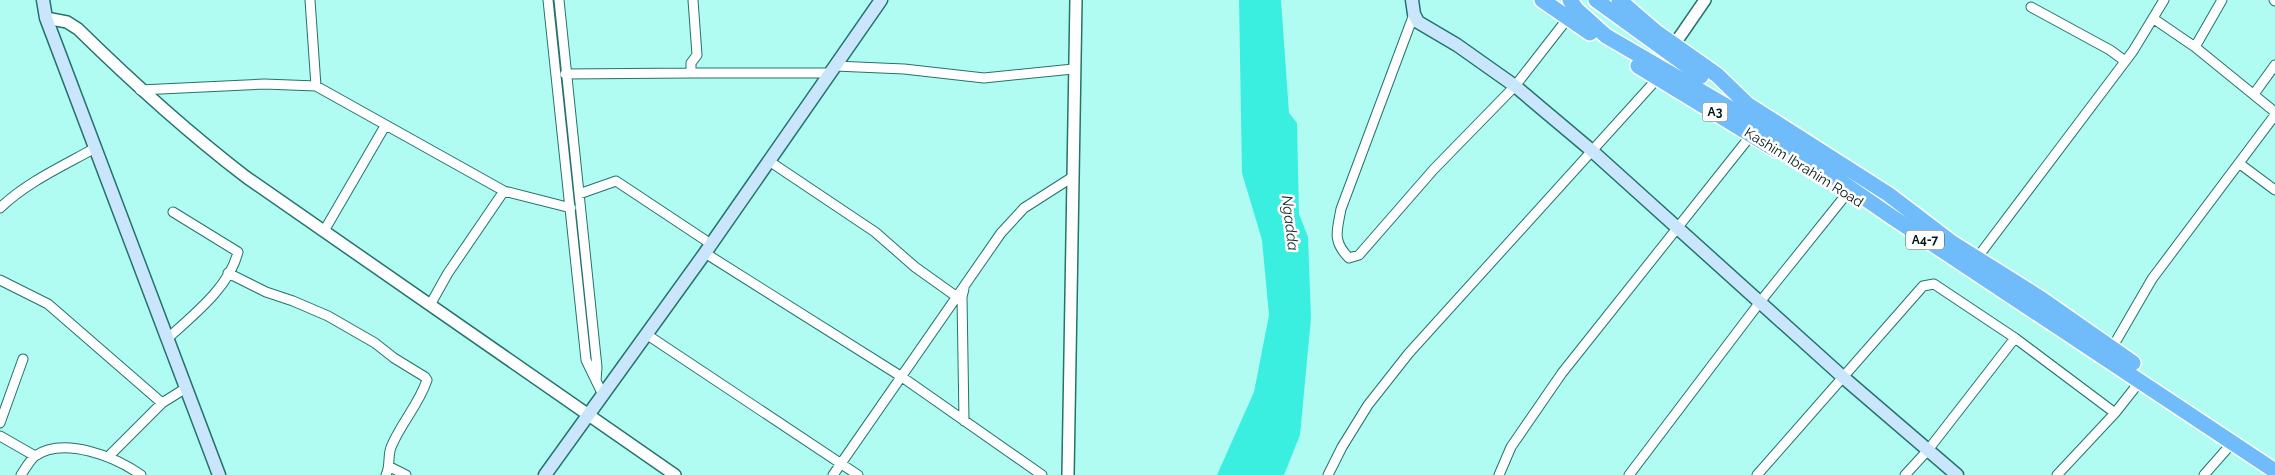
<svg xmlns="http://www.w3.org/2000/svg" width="2275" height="475" viewBox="0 0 2275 475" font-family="Raleway,sans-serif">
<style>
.water{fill:#3aefe0}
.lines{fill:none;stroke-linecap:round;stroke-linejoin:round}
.minor-casing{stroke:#24736c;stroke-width:11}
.tertiary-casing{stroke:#24736c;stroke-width:14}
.secondary-casing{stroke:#24736c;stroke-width:15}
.trunk-casing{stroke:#fff;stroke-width:18}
.minor{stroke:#fff;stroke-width:9}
.tertiary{stroke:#fff;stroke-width:11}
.secondary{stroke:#cae6fd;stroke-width:12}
.trunk{stroke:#70bcfa;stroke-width:15}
.labels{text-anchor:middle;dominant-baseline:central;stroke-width:5;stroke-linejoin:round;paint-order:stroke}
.shield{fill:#fff;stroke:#4e5c5a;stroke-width:1}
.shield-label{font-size:12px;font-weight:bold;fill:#021614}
.street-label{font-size:14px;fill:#021614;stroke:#fff}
.water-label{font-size:15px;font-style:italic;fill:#142f2c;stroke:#fff}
</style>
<rect width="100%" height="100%" fill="#b0fcf3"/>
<path class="water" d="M1239 0H1281L1289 113 1297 123 1299 214 1308 237 1311 318 1300 435 1284 475H1217L1254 392 1269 315 1262 240 1242 173Z"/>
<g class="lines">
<defs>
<path id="minor" d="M310 0 316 86
M548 0 586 360 603 395
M559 0 597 367 596 381
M693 0 697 55 691 63V73H830
M2274 0 2275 1
M2031 7 2110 50 2125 61
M1414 14 1341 209C1337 231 1332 241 1349 258L1359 255 1434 169 1515 86 1568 18
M2154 19 2195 47 2275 112
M2195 47 2222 0
M835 66 904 69 984 78 1073 69
M565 74 691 73
M140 90 264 84 316 86 504 191 571 208
M2254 94 2275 65
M769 161 875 232 915 267 957 297
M2240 164 2275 190
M579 194 616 181 711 244
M0 208C27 182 63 166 95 148
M324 231 385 126
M705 253 902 377 1042 475
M1977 258 2133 51 2164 0
M228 273 266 292 293 301 328 316 375 343 394 358 425 377 427 380C419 404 402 422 392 445 387 454 391 465 386 475
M0 280 48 304 162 403
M430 305 448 273 504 191
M646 334 858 475
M167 339C193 315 229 288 238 252L173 212
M2112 348 2152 279 2275 115
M964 421 962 297 964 289
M0 423 23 359
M0 436 35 456
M108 457 162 403 186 388
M390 467 406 475
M21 475C25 469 30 460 35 456 64 436 116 457 141 475
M833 475 1001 233 1024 208 1071 178
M1328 475 1342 447 1368 405 1409 353 1657 79
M1499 475 1511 447 1562 373 1752 134
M1629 475 1760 302 1845 196
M1757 475 1923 286 1934 284 2015 338 2115 413
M1905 475 1928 450 2015 338
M2057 475 2115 413 2141 380
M2204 475 2233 442"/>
<path id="tertiary" d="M46 18 67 22 78 29C132 82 186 131 246 177L675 475
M1674 45 1705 0
M1068 475 1076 0"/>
<path id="secondary" d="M43 0 46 18 219 475
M1412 0 1414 14 1418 22 1457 45 1515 86 1591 150 1844 378 1957 475
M545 475 705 253 881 0"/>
<path id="trunk" d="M1542 0 1590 33
M1570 0 1576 9 1606 36 1757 124 1892 217 2275 471
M1596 0 1701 76
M1619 0 1656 32 1717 75 1747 104 1888 194 1951 242 2040 298 2133 363
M1638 66 1776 150"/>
</defs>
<use href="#minor" class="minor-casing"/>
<use href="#tertiary" class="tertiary-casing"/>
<use href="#secondary" class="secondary-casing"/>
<use href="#trunk" class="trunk-casing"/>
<use href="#minor" class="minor"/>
<use href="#tertiary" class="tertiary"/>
<use href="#secondary" class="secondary"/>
<use href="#trunk" class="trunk"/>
</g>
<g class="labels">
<g class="shield">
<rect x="1702.5" y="102.5" width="25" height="19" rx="4"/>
<rect x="1906" y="230.5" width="38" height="19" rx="4"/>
</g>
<g class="shield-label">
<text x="1715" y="112">A3</text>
<text x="1925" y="240">A4-7</text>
</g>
<g class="street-label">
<text transform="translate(1804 167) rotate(32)">Kashim Ibrahim Road</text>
</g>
<g class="water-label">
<text transform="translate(1290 223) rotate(83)">Ngadda</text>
</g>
</g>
</svg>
